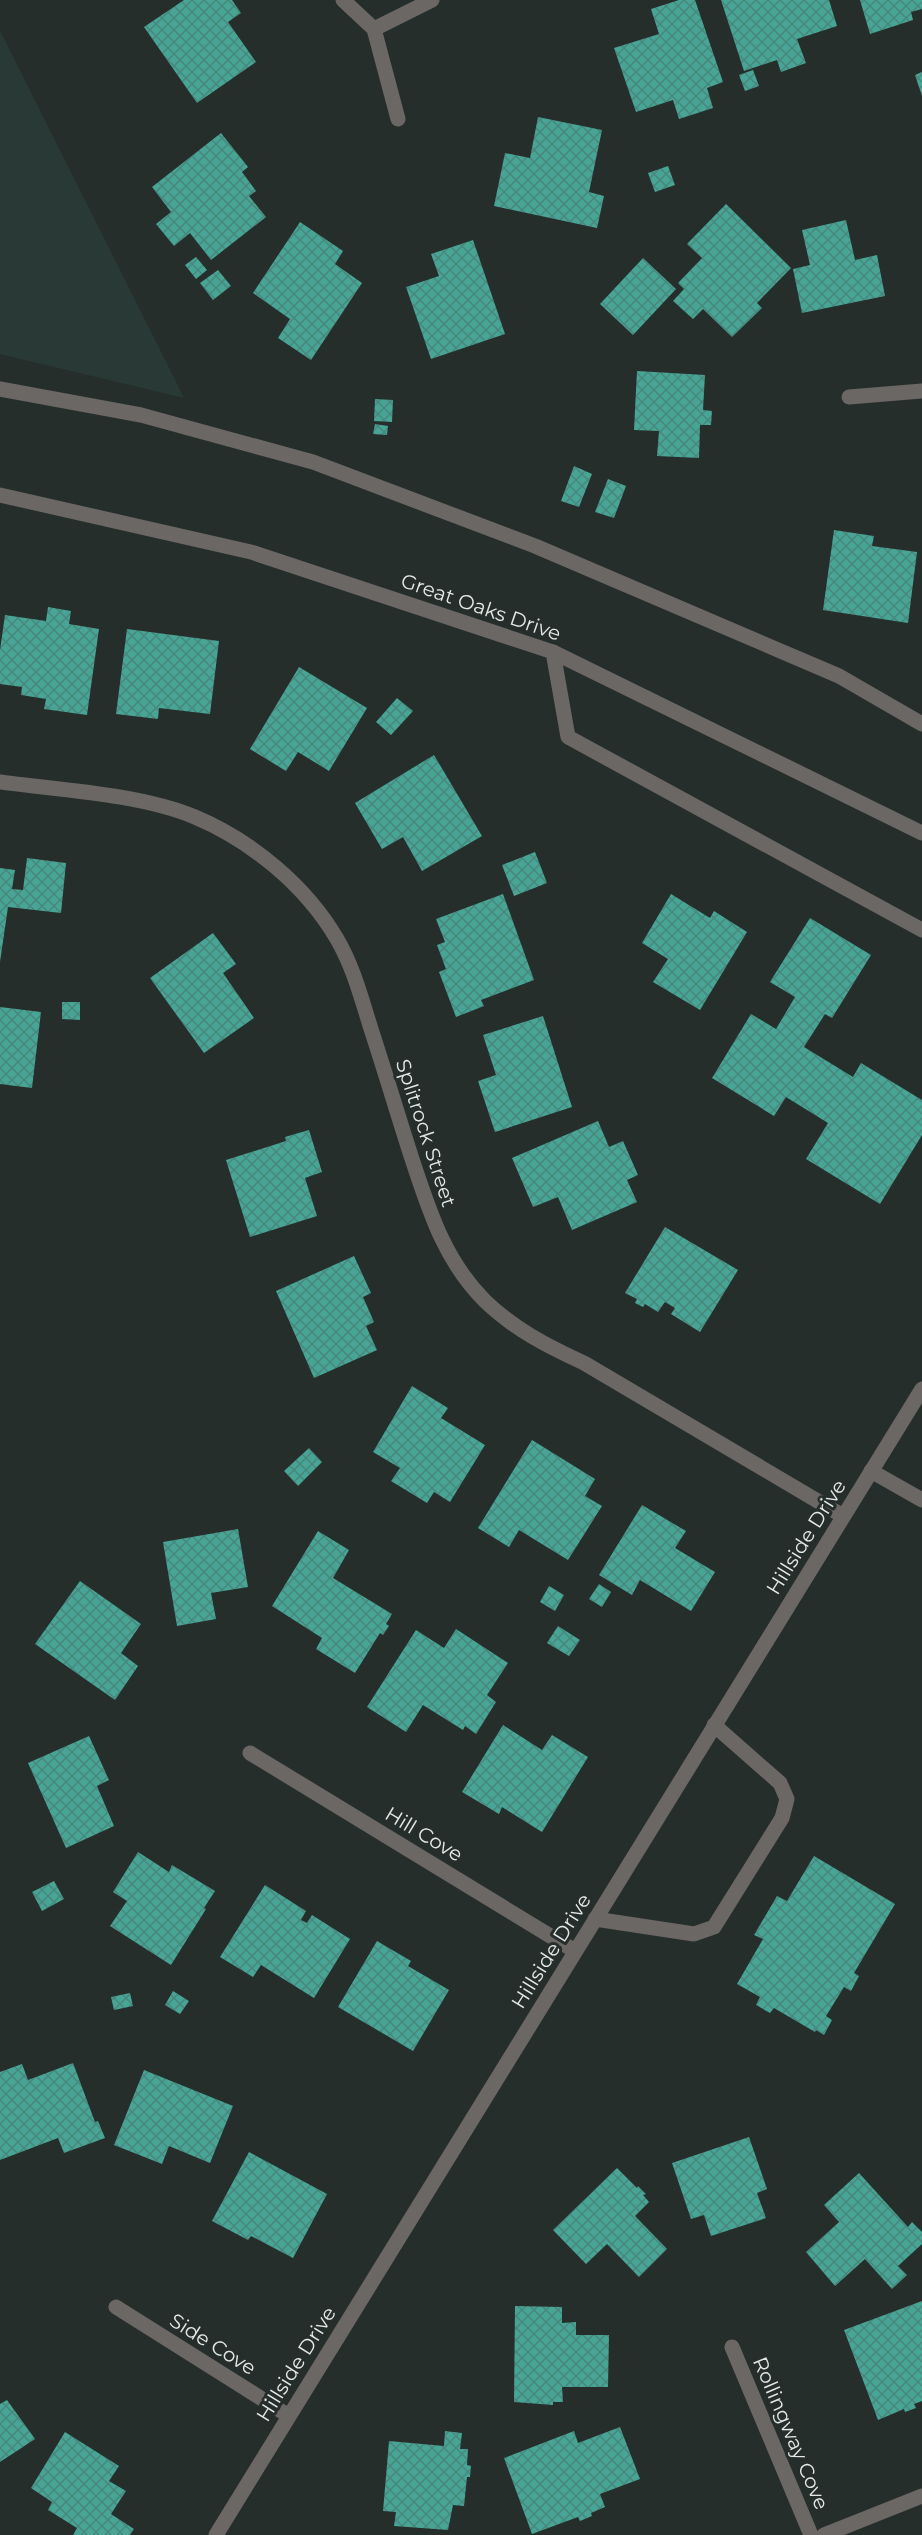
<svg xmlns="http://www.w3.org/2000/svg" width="922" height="2535" viewBox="0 0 922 2535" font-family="Montserrat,sans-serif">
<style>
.built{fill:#293936}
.building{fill:url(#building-cross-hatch)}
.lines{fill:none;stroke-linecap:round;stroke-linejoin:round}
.service{stroke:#6b6765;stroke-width:15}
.minor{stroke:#6b6765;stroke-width:15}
.tertiary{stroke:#6b6765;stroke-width:15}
.labels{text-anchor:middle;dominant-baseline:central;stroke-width:6;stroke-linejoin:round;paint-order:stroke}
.street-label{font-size:20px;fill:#e4e9e8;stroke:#262e2c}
</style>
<defs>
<pattern id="building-cross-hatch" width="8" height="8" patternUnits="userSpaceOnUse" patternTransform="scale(1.5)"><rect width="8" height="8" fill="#48a495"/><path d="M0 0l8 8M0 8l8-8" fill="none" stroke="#47887d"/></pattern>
</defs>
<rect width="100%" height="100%" fill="#262e2c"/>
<path class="built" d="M0 31 184 398 0 354Z"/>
<path class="building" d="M184 0H232L241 13 228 22 256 62 197 103 144 27Z
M679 0H695L723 82 707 88 713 108 679 119 673 100 636 112 614 48 659 34 651 9Z
M721 0H829L837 26 797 39 806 63 781 72 777 60 744 71Z
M860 0H922V9L911 12 913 20 870 34Z
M753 70 759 86 745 91 739 75Z
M922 72V96L915 75Z
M538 117 602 130 589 192 604 196 597 228 494 206 505 153 530 158Z
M221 133 248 167 242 172 256 191 249 196 266 217 211 260 190 233 174 246 156 224 171 212 152 187Z
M668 166 675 185 655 192 648 173Z
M726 204 791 268 757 303 762 308 732 337 703 309 693 319 673 301 684 289 678 283 702 258 687 244Z
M846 220 855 260 877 255 885 296 802 313 793 269 810 265 802 230Z
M300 222 343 251 335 264 362 283 311 360 278 338 290 319 253 293Z
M473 240 505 334 431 359 406 287 439 276 431 254Z
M196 257 207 270 196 279 185 265Z
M643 258 676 289 633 335 600 304Z
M218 270 231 286 213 300 200 283Z
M637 371 705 375 703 410 712 411 711 425H700L699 458 657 456 659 431 634 430Z
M375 399 393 400 392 422 374 421Z
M375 424 388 426 387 435 373 434Z
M574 466 592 474 579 507 561 501Z
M608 479 626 486 614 518 595 512Z
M834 530 874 536 872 546 917 552 908 623 823 610Z
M48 607 71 611 69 624 99 629 87 715 44 709 46 699 21 695 22 687 0 684V650L5 615 46 621Z
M127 629 219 641 210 714 159 708 158 719 116 714Z
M299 667 367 708 329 771 298 752 286 771 250 749Z
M397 698 413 711 391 735 376 722Z
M434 755 482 836 422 871 403 837 382 849 355 803Z
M535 852 547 883 514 896 502 865Z
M27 858 66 863 61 913 8 907 0 962V868L15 870 12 889 23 890Z
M503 894 534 980 481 1000 484 1006 456 1017 439 972 446 969 437 945 445 942 436 919Z
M671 894 710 918 714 911 747 932 700 1010 653 982 668 959 642 943Z
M810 918 871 955 832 1018 825 1014 804 1047 853 1077 861 1063 922 1100V1135L880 1204 806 1159 828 1123 786 1097 774 1116 712 1078 751 1014 776 1029 795 997 770 982Z
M213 933 236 964 223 973 254 1018 204 1053 150 978Z
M62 1002H80V1020L62 1019Z
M0 1007 41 1012 32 1088 0 1084Z
M543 1016 572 1107 495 1132 478 1081 496 1075 483 1035Z
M598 1121 609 1147 623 1141 638 1175 627 1180 637 1202 572 1230 558 1197 533 1207 512 1158Z
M309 1130 322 1172 305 1178 317 1216 250 1237 226 1160 286 1141 285 1137Z
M665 1227 738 1270 700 1332 671 1314 675 1308 665 1302 658 1312 645 1304 643 1307 635 1303 637 1299 625 1293Z
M354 1256 371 1293 363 1297 374 1322 366 1326 377 1350 314 1378 276 1291Z
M412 1386 448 1408 441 1418 485 1445 450 1502 434 1492 427 1503 391 1481 400 1468 373 1452Z
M532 1440 595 1479 585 1496 602 1506 568 1560 519 1530 509 1547 478 1528Z
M309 1448 322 1462 298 1486 284 1471Z
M642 1505 686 1531 675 1548 715 1572 691 1611 640 1580 632 1595 599 1575Z
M238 1529 248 1587 211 1593 216 1619 177 1626 163 1542Z
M318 1531 349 1550 333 1578 392 1614 386 1624 389 1626 383 1635 380 1633 355 1673 316 1649 322 1638 272 1606Z
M80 1581 141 1624 121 1653 138 1666 115 1700 35 1644Z
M599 1584 611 1592 602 1607 589 1599Z
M549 1586 564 1595 555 1611 540 1602Z
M558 1626 580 1640 569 1656 547 1643Z
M456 1629 508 1663 487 1695 496 1702 476 1734 465 1726 463 1730 423 1705 406 1732 367 1707 416 1630 444 1648Z
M503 1725 542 1750 552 1735 588 1757 542 1832 502 1807 499 1814 462 1792Z
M89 1736 109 1780 97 1786 114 1826 66 1848 28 1763Z
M138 1852 169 1872 172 1865 215 1891 204 1908 206 1909 171 1965 110 1926 127 1901 113 1892Z
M814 1856 895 1904 854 1973 859 1976 851 1991 844 1987 826 2016 832 2020 824 2035 816 2030 815 2032 774 2008 770 2013 756 2005 760 1997 737 1984 763 1939 754 1935 777 1896 787 1901Z
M54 1881 64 1899 42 1911 32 1892Z
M265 1885 306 1911 301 1920 307 1923 312 1915 350 1939 314 1998 261 1965 253 1977 220 1957Z
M377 1941 411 1961 408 1966 449 1990 413 2051 338 2007Z
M173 1991 189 2001 180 2014 165 2005Z
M130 1993 133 2006 114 2010 111 1997Z
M73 2063 95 2122 98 2121 105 2138 64 2153 58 2138 0 2160V2072L22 2064 28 2080Z
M144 2070 233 2106 210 2163 169 2146 162 2164 114 2145Z
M749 2137 767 2189 757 2193 766 2218 711 2236 704 2215 691 2219 672 2163Z
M249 2152 327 2194 293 2258 251 2236 248 2240 212 2221Z
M617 2168 637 2188 638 2186 646 2194 643 2195 649 2202 635 2216 667 2249 639 2277 607 2244 586 2264 553 2230Z
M859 2173 908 2227 912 2222 922 2232V2244L898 2266 907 2275 892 2289 865 2259 835 2286 806 2252 839 2222 824 2205Z
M922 2301V2401L914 2404 916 2408 905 2412 904 2409 878 2420 844 2330Z
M515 2306 562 2307V2323L576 2322V2335H609L608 2387H562L563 2402H553V2405L514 2402Z
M7 2400 35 2439 0 2462V2404Z
M620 2427 640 2479 600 2494 605 2507 591 2513 592 2516 580 2521 578 2517 532 2534 504 2458 574 2431 578 2443Z
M445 2431 462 2433 460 2449H468L467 2465 471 2466 470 2477H467L464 2506 453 2505 448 2530 394 2526 396 2512 383 2511 389 2441 444 2446Z
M65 2432 119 2466 109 2481 126 2491 111 2514 134 2529 130 2535H73L77 2528 48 2510 52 2502 31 2488Z"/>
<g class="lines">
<path class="service" d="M553 652 568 737 922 930
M871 1471 922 1500
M595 1919 694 1934 714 1927 782 1818 787 1799 780 1783 714 1725"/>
<path class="minor" d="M343 0 374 29
M374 29 398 119
M374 29 432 0
M849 397 922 391
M0 782C60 790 140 794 195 817 252 841 306 886 337 939 354 968 362 1001 372 1032 386 1075 399 1119 413 1162 430 1213 445 1261 485 1301 514 1329 547 1346 584 1363L843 1516
M250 1753 575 1951
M116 2307 289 2416
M732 2347 811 2535
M216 2535 922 1389
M824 2535 922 2496"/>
<path class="tertiary" d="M0 389 141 415 313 462 535 546 839 676 922 724
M0 495 251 552 553 652 922 833"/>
</g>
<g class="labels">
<g class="street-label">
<text transform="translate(481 607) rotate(19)">Great Oaks Drive</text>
<text transform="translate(426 1133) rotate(72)">Splitrock Street</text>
<text transform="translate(806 1537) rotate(-58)">Hillside Drive</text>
<text transform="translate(424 1834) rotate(31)">Hill Cove</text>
<text transform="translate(551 1951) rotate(-58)">Hillside Drive</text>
<text transform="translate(213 2344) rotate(32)">Side Cove</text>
<text transform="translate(296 2364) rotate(-58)">Hillside Drive</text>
<text transform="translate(791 2433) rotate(67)">Rollingway Cove</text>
</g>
</g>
</svg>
